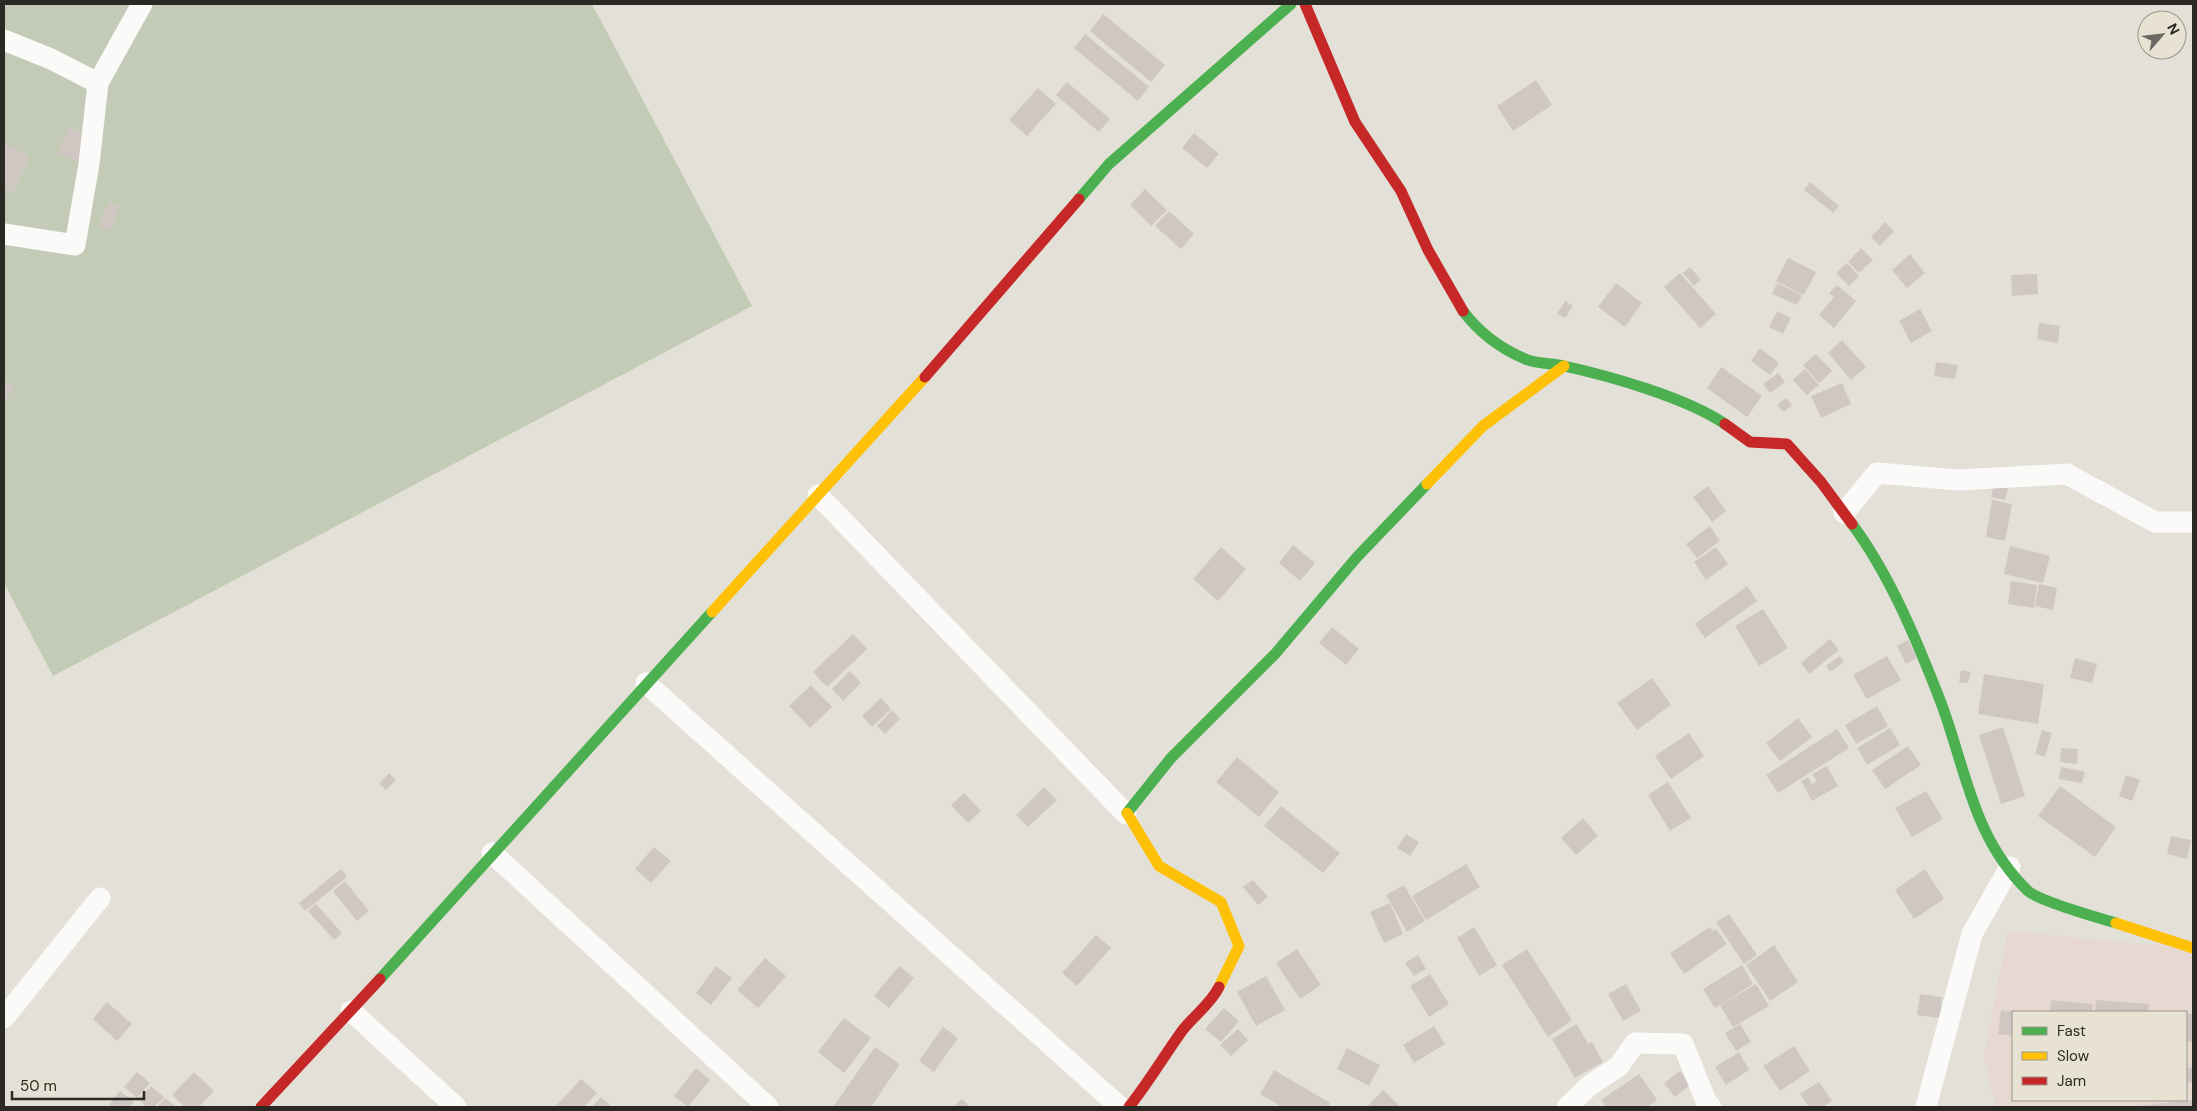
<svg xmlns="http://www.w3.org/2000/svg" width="2197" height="1111" viewBox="0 0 2197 1111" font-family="'DM Sans',sans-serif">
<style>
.industrial{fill:#e8d8d2;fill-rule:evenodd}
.green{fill:#c3cab5}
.building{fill:#d0c7c3}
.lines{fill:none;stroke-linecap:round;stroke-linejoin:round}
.street{stroke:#fbfaf9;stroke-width:21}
.fast{stroke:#4caf50;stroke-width:11}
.slow{stroke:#ffc107;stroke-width:11}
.jam{stroke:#c62828;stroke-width:11}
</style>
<rect width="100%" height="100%" fill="#e3e0d8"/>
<path class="industrial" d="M2008 931 2193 949V1107H1996L1984 1056ZM2013 1012H2186V1100H2013Z"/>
<path class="green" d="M4 4H592L752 306 53 676 4 583Z"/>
<path class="building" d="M1103 14 1165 65 1151 82 1090 31Z
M1085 34 1149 87 1138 101 1074 48Z
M1536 80 1552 105 1513 131 1497 106Z
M1067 82 1110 119 1099 132 1056 95Z
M1038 88 1056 104 1027 136 1009 120Z
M68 127 88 134 78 162 58 154Z
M1194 133 1219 154 1207 168 1182 148Z
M4 143 30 156 13 193 4 188Z
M1810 182 1839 206 1833 213 1804 190Z
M1145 189 1167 210 1151 226 1130 205Z
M109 202 120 207 109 231 99 226Z
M1169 211 1194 234 1181 249 1155 226Z
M1885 222 1894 231 1880 246 1871 237Z
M1861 248 1873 260 1859 273 1848 262Z
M1910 254 1925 273 1907 288 1892 270Z
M1788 258 1816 272 1804 295 1776 281Z
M1847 263 1859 276 1849 286 1836 273Z
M1690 267 1701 280 1694 286 1683 273Z
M1680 273 1716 314 1700 328 1664 287Z
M2037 274 2038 294 2012 296 2011 275Z
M1616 283 1642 303 1625 327 1598 307Z
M1777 283 1802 295 1797 305 1772 294Z
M1837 285 1856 301 1834 328 1819 315 1834 297 1829 293Z
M1565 301 1573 306 1565 318 1557 314Z
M1920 309 1932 331 1911 343 1899 321Z
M1777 311 1791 318 1783 334 1769 327Z
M2039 323 2060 326 2058 343 2037 339Z
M1842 340 1866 367 1851 380 1828 353Z
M1760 348 1779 363 1770 375 1751 361Z
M1816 354 1832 371 1819 383 1803 365Z
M1936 362 1958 365 1955 379 1934 376Z
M1721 367 1762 396 1747 417 1707 388Z
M1805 369 1819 385 1807 395 1793 380Z
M1778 373 1785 382 1770 393 1763 384Z
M4 378 15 387 4 403Z
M1842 383 1851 404 1821 418 1811 396Z
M1786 398 1792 405 1783 412 1777 405Z
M1994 485 2008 488 2005 500 1991 497Z
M1708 486 1726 511 1712 522 1693 497Z
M1992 500 2012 504 2005 541 1986 537Z
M1710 526 1720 541 1697 558 1686 544Z
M1293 545 1315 563 1300 581 1279 563Z
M2010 546 2050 556 2043 583 2004 574Z
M1221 547 1246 569 1218 601 1193 579Z
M1716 547 1728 564 1706 580 1694 562Z
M2011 581 2037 585 2034 608 2008 604Z
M2039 584 2057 588 2053 610 2035 606Z
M1747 586 1757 601 1705 638 1695 624Z
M1763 609 1788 648 1759 666 1735 626Z
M1332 627 1359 649 1346 665 1319 643Z
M853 634 867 649 827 687 813 672Z
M1830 639 1839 650 1809 674 1801 663Z
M1908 640 1917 658 1906 664 1897 646Z
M1840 656 1844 662 1830 672 1826 666Z
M1887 656 1901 680 1867 699 1853 675Z
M2075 658 2097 664 2092 683 2070 678Z
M1961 670 1971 672 1968 683 1959 682Z
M850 671 861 683 843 701 832 689Z
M1984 674 2044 684 2038 724 1978 714Z
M1652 678 1671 705 1637 730 1617 703Z
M811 685 832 707 810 728 789 706Z
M881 698 891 709 872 727 862 716Z
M1877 706 1888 726 1856 744 1845 725Z
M892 710 900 719 885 734 877 726Z
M1798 718 1812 737 1780 761 1766 743Z
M2003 727 2025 796 2001 804 1979 735Z
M1890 728 1900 745 1867 765 1857 748Z
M1837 729 1849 748 1778 793 1766 775Z
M2042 730 2052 733 2045 757 2035 754Z
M1689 733 1704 756 1671 779 1655 756Z
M1908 746 1921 765 1885 789 1872 770Z
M2061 748 2078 749 2077 764 2060 762Z
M1237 757 1279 792 1259 817 1216 782Z
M1827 766 1838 786 1812 801 1801 781 1808 777 1812 784 1817 781 1812 774Z
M2061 767 2085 772 2082 783 2059 779Z
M389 773 396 780 386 790 379 784Z
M2126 775 2140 780 2132 801 2119 796Z
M1668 782 1691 818 1670 831 1648 795Z
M2060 786 2116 827 2095 857 2038 816Z
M1044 787 1057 800 1028 827 1016 815Z
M1926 791 1943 819 1912 837 1895 808Z
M964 793 981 811 968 823 951 805Z
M1281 806 1340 853 1323 873 1264 826Z
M1583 818 1598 836 1576 855 1561 838Z
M1406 834 1419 842 1410 856 1397 848Z
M2171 836 2191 840 2187 859 2167 854Z
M654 847 671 861 651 883 635 869Z
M1466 864 1480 887 1426 920 1412 896Z
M341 869 347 877 305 911 299 903Z
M1925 869 1944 899 1914 919 1895 890Z
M1253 880 1268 897 1258 905 1243 887Z
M345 881 369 911 357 921 333 891Z
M1404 885 1425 921 1407 932 1386 895Z
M1390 903 1403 934 1384 943 1370 912Z
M316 904 342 933 334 940 308 911Z
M1729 914 1757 955 1744 964 1716 922Z
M1474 927 1497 965 1479 976 1457 938Z
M1710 927 1713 931 1716 929 1727 944 1684 974 1670 953Z
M1096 935 1111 948 1077 986 1062 973Z
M1774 945 1798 982 1770 1001 1746 965Z
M1297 949 1321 985 1300 999 1276 963Z
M1527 949 1572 1020 1548 1037 1502 965Z
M1418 955 1426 969 1414 976 1405 963Z
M765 958 786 976 758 1008 737 990Z
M1742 965 1753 984 1715 1008 1703 989Z
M716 966 732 978 711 1005 696 993Z
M899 966 914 978 889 1008 874 996Z
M1430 974 1449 1004 1429 1017 1410 986Z
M1266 976 1285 1010 1256 1026 1237 992Z
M1626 984 1641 1011 1623 1021 1608 994Z
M1756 984 1769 1006 1733 1027 1720 1005Z
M1920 994 1942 997 1940 1018 1917 1015Z
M2051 1000 2093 1004 2092 1012H2050Z
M2096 1000 2149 1004 2148 1012H2095Z
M107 1002 132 1024 117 1041 93 1019Z
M1224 1008 1239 1021 1221 1042 1205 1029Z
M2001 1010 2013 1012V1036L1998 1034Z
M2186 1013 2193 1014V1042H2186Z
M844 1018 871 1038 844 1073 818 1052Z
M1577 1024 1588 1044 1592 1042 1603 1062 1575 1078 1552 1039Z
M1740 1024 1751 1042 1736 1051 1725 1033Z
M1434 1026 1445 1044 1414 1063 1403 1045Z
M943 1027 958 1038 934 1072 919 1061Z
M1238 1029 1248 1040 1231 1056 1220 1045Z
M1794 1046 1810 1071 1780 1091 1763 1066Z
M875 1047 900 1064 871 1107H833Z
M1347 1048 1380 1065 1369 1086 1337 1069Z
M1739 1052 1749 1070 1726 1085 1715 1067Z
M2193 1067V1082L2186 1083V1068Z
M696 1068 710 1080 688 1107 674 1096Z
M1274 1070 1330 1103 1328 1107H1282L1260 1094Z
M1680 1071 1690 1085 1675 1097 1664 1083Z
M137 1072 150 1083 137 1098 124 1087Z
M194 1072 214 1091 199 1107H185L172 1095Z
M1639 1074 1657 1100 1647 1107H1606L1601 1100Z
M581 1079 597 1093 583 1107H555Z
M1819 1082 1832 1101 1822 1107H1809L1800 1094Z
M151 1086 164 1097 154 1107H147L138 1099Z
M1383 1090 1401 1107H1367Z
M120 1091 134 1102 129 1107H112L109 1104Z
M601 1097 612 1107H592Z
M165 1098 176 1107H157Z
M962 1099 970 1107H953Z
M2193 1100V1107H2137L2136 1106Z"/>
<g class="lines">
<path class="street" d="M4 40 51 59 98 83 142 4
M4 234 75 245 89 164 98 83
M818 495 1126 814
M1844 513 1877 473 1958 480 2067 474 2155 522H2193
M646 683 1120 1107
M492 853 768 1107
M351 1011 456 1107
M4 1018 100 898
M1567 1107 1589 1086 1619 1066 1635 1043 1683 1044 1706 1101 1711 1107
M1926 1107 1972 934 2010 867"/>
<path class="fast" d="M1079 199 1109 164 1291 4
M1463 311C1478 331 1500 348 1523 358 1534 364 1551 363 1564 366 1610 376 1687 398 1725 424
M1852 524C1890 575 1917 641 1940 700 1966 768 1972 837 2028 891 2039 901 2099 918 2116 923
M1127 813 1171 758 1275 654 1357 557 1427 484
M380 979 712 612"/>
<path class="slow" d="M1427 484 1483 426 1564 366
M712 612 925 377
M1127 813 1159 866 1221 902 1239 946 1219 987
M2116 923 2193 948"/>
<path class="jam" d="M1305 4 1355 122 1401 191 1428 250 1463 311
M925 377 1079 199
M1725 424 1750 442 1787 444 1821 482 1852 524
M261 1107 380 979
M1129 1107C1148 1083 1164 1056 1182 1031 1194 1015 1210 1005 1219 987"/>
</g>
<rect width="2197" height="1111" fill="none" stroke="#2b2923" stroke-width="10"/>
<rect x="2012" y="1011" width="175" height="90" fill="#e8e2d3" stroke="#9c988d"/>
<rect x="2022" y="1027" width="25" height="8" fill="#4caf50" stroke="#9c988d"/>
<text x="2057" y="1036" font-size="15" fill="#2b2923">Fast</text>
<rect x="2022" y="1052" width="25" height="8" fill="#ffc107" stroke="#9c988d"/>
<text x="2057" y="1061" font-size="15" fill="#2b2923">Slow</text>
<rect x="2022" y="1077" width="25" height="8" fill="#c62828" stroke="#9c988d"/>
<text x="2057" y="1086" font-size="15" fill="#2b2923">Jam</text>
<g transform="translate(2162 35) rotate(62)"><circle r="24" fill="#e8e2d3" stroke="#9c988d"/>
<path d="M0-4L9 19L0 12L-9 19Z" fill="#6b6962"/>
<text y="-8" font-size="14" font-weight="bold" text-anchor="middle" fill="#2b2923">N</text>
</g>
<path d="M12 1091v8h132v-8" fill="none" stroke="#2b2923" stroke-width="2.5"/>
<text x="20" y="1091" font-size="15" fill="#2b2923" stroke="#e8e2d3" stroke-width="4" paint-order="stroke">50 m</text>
</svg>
